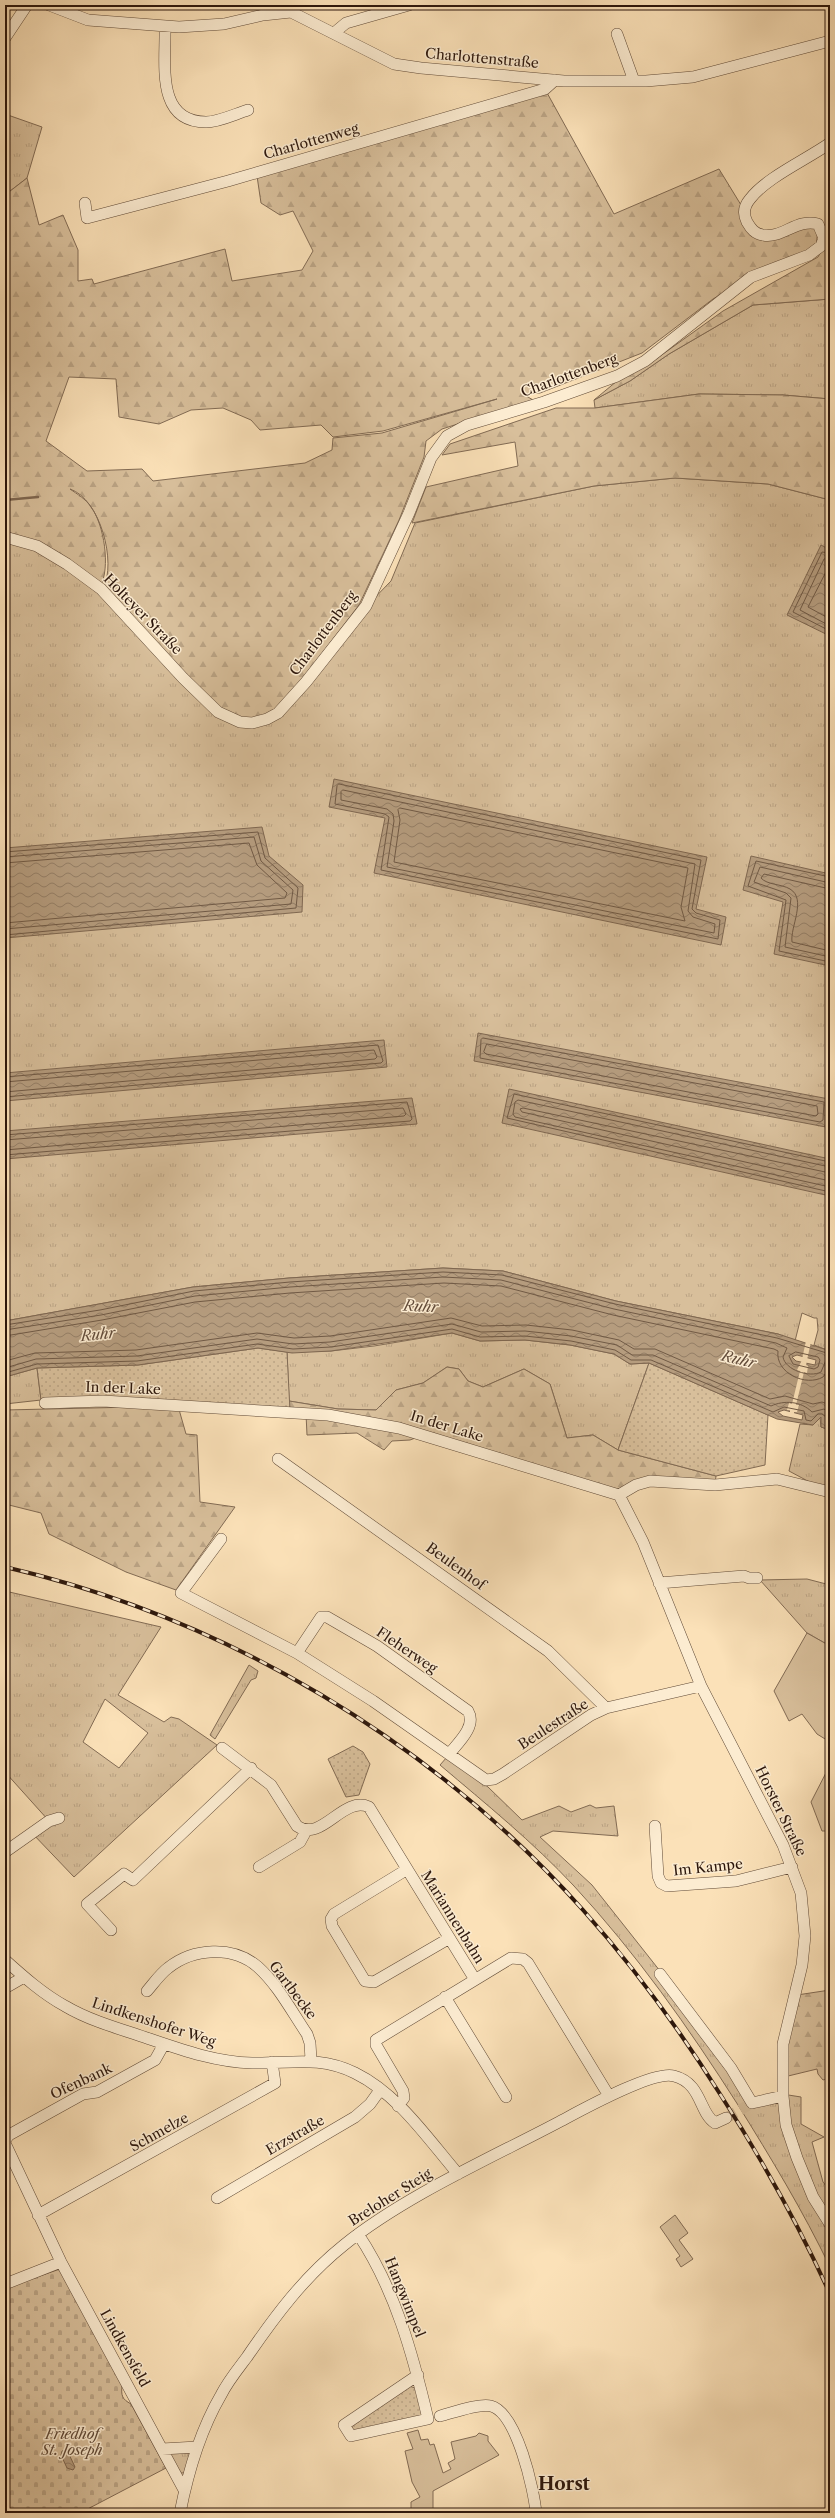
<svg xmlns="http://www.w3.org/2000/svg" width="835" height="2518" viewBox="0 0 835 2518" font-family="'Libre Caslon Text',serif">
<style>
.grass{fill:url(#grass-tufts);stroke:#826b54;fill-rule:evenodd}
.forest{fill:url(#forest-firs);stroke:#826b54;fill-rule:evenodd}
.cemetery{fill:url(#cemetery-stones);stroke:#826b54}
.park{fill:url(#park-dots);stroke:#826b54}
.garden{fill:#d8bf9b;stroke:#826b54}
.water{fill:url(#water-waves);stroke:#7f6750;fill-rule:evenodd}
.pier{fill:#fbe1b8}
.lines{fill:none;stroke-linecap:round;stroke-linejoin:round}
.shore{stroke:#715a45;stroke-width:1}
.stream{stroke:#7f6750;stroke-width:2.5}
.street-tunnel{stroke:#d2b996;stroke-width:11;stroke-dasharray:11 5.5;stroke-linecap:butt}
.street-casing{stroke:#604a37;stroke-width:12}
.street{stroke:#fcecd1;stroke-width:11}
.rail-casing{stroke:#2d170c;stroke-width:4}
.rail{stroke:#fcecd1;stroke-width:2.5;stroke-dasharray:8;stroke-linecap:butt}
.labels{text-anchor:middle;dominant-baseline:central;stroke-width:3;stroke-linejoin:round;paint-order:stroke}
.street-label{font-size:14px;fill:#2d170c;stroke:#fcecd1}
.park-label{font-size:14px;font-style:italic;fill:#604937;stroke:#fcecd1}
.water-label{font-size:15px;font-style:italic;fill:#634c3a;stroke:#fcecd1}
.district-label{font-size:18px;font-weight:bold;fill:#2d170c;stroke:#fcecd1}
</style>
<defs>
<pattern id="grass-tufts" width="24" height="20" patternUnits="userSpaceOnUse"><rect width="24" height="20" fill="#d8bf9b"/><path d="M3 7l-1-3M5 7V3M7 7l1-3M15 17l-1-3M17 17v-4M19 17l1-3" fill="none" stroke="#baa384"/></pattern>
<pattern id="forest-firs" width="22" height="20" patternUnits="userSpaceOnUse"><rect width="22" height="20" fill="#d8bf9b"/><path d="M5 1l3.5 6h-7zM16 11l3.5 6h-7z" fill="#baa384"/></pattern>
<pattern id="cemetery-stones" width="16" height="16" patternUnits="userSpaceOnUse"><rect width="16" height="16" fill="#d8bf9b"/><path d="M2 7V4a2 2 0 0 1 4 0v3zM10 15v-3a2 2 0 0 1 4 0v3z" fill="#baa384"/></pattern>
<pattern id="park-dots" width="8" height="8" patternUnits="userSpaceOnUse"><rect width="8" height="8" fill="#d8bf9b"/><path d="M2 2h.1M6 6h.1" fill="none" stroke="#baa384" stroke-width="1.8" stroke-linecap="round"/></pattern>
<pattern id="water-waves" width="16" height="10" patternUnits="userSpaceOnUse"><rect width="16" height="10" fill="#b59c7e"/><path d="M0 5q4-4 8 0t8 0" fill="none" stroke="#947e66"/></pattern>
</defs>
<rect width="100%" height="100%" fill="#fbe1b8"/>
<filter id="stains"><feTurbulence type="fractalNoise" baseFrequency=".005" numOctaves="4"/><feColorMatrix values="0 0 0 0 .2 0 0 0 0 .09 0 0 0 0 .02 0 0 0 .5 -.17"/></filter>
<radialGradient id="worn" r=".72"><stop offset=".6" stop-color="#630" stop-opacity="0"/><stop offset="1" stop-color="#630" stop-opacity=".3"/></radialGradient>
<path class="grass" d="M5 114 42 127 27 178 5 195Z
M830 299V399L783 395 699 394 595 408 594 400 630 381 669 354 753 305Z
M675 478 768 484 830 500V1351L814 1345 818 1330 817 1318H814L802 1313 795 1341 778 1334 616 1301 503 1271 443 1268 289 1278 193 1287 5 1321V540L18 542 66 566 250 726 391 581 415 523 594 486Z
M452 1333 480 1341 525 1340 570 1345 614 1354 630 1364 649 1363 618 1450 593 1435 567 1438 550 1384 524 1369 483 1387 468 1381 459 1369 447 1367 423 1383 396 1390 376 1410 338 1409 289 1401 287 1352 331 1351 374 1346Z
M37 1368 41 1400 5 1404V1377Z
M820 1417 821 1427 830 1430V1489L817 1486 789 1471 800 1424 813 1425Z
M807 1579 830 1585V1646L807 1633 760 1580Z
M5 1591 161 1627 118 1695 164 1722 171 1717 179 1719 217 1745 74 1877 31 1832 49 1821 5 1772ZM105 1699 148 1733 119 1768 83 1742Z
M249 1665 258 1671 256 1678 251 1680 215 1739 210 1735Z
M447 1757 488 1787 522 1820 559 1806 571 1812 590 1805 596 1808 614 1806 618 1836 553 1831 540 1837 592 1885 660 1971 752 2104 782 2094 801 2097V2124L824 2137 812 2142 823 2182 830 2191V2267C803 2211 771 2158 738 2105 689 2028 636 1953 574 1886 533 1842 486 1804 440 1765Z
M169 2452 191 2453 184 2473H179Z"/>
<path class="forest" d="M546 91 614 214 719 169 760 236 809 225 818 229 816 247 751 276 713 299 642 353 540 393 523 394 533 400 442 429 426 441 424 457 399 520 359 605 303 678 274 711 251 721 220 710 103 589C117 562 100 499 70 489 77 494 86 499 91 507 104 524 111 568 100 587L5 534V195L27 178 39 225 63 215 78 250V281L92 279 94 284 225 249 232 281 302 270 313 251 293 211 280 215 261 203 257 176ZM69 377 116 379 119 417 159 424 191 410 223 408 251 420 260 430 321 425 333 437 383 431 497 399 382 433 333 438 332 450 305 463 153 481 142 469 87 471 46 441Z
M830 235V299L753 305 669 354 630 381 594 400 617 381 649 364 723 311 818 257C822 251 824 239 830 235Z
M699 394 783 395 830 399V500L768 484 675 478 594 486 412 523 426 487 518 466 515 442 442 455 450 444 556 408H595Z
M447 1367 459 1369 468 1381 483 1387 524 1369 550 1384 567 1438 593 1435 618 1450 716 1476 715 1484 650 1480 619 1494 423 1435 410 1440 392 1441 384 1450 357 1433 307 1435 306 1414 290 1411 289 1401 338 1409 376 1410 396 1390 423 1383Z
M178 1406 186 1434 197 1435 200 1502 235 1507 176 1590 126 1572 49 1534 41 1513 5 1504V1410Z
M830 1990V2078L823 2080 818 2074 817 2069 784 2077V2045L797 1995Z"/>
<path class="cemetery" d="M60 2269 122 2385C121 2396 122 2399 131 2404L166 2468 80 2513H5V2464L10 2461 5 2453V2288Z"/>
<path class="park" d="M258 1348 287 1352 290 1411 41 1400 37 1368 138 1365Z
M649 1363 768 1415 765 1465 716 1476 618 1450Z
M353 1746 363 1752 370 1764 359 1795 346 1797 328 1759Z
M406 2385 418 2389 425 2418 354 2434 349 2423Z"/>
<path class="garden" d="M807 1633 830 1646V1742L817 1734 802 1714 789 1721 774 1691Z
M830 1765V1831H822L811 1802Z
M675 2215 688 2233 679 2240 693 2259 681 2267 676 2259 680 2256 660 2227Z
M418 2430 421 2440 428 2439 430 2445 434 2444 443 2473 451 2469 448 2463 455 2459 451 2442 476 2436 479 2433 488 2436V2441L499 2455 433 2491V2513H411V2502L420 2497 412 2482 405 2451 413 2449 407 2433Z"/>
<path class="water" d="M821 545 830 550V636L787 615Z
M334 779 707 857 696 909 726 917 721 945 374 873 385 818 329 807Z
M262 827 269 856 303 885 302 912 5 938V848Z
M751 856 830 874V966L774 954 783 902 743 890Z
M478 1033 829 1099 826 1127 474 1061Z
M384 1040 387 1067 5 1101V1073Z
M509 1089 830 1159V1196L502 1123Z
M412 1098 417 1124 5 1159V1131Z
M443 1268 503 1271 616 1301 778 1334 830 1351V1430L821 1427V1417L813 1425 777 1419 649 1363 630 1364 614 1354 570 1345 525 1340 480 1341 452 1333 331 1351 292 1353 258 1348 138 1365 37 1368 5 1377V1321L193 1287 289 1278ZM797 1355 816 1360 815 1365 796 1361 792 1357ZM784 1410 803 1415 802 1420 783 1416 778 1412Z
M67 2450 75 2467 73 2470 67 2468 61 2455 62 2451Z"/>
<path class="pier" d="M806 1341 811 1342 807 1360 802 1359Z
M802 1360 807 1361 806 1365 808 1366 807 1373 804 1372 796 1405H799L797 1412H794V1415L790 1414V1410H787L789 1403 792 1404 800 1371 797 1370Z"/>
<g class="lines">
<path class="shore" d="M830 553 822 552 793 612 830 631
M830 558 824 559 800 610 830 626
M830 564 808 607 830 619
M339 784 701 860 692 909 696 913 720 920 718 939 381 870 389 817 385 814 335 804 337 786Z
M343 790 695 864 688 911 693 917 715 924 714 933 387 867 394 821 393 814 387 809 341 800V792Z
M400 808 688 868 681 907 685 921 394 862 400 820 398 810Z
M5 852 258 832 265 858 298 888 296 908 5 935
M5 857 254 837 261 861 293 890 291 904 5 929
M5 863 249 843 257 865 287 893 285 898 5 923
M830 877 756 861 748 886 786 900 779 951 830 962
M830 883 760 867 754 882 786 893 791 898 785 947 830 957
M830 889 764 874 761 878C767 885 782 884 790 889 807 899 790 927 792 942L830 951
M483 1038 824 1102 823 1120 820 1122 480 1058 481 1040Z
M487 1044 817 1106 818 1114 816 1116 486 1054 484 1052Z
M5 1077 378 1045 383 1061 381 1063 5 1097
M5 1082 374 1050 377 1057 375 1059 5 1092
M5 1135 407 1102 412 1119 410 1121 5 1155
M5 1140 403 1108 406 1114 404 1116 5 1150
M830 1162 514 1094 507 1118 830 1192
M830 1167 518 1100 515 1102 513 1114 515 1117 830 1187
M830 1173 523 1108 520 1109 522 1112 830 1181
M5 1325 100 1310 194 1291 290 1282 443 1272 502 1275 615 1304 777 1338 830 1354
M5 1330 101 1315 195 1296 290 1287 443 1277 501 1280 614 1309 776 1343 787 1348 783 1357C785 1370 810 1378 821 1372L826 1360 830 1359
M5 1336 102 1320 195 1302 290 1293 444 1283 501 1286 613 1315 774 1349 778 1351C775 1373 806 1387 823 1377L830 1367
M796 1352 818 1357 820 1360 818 1367 814 1369 793 1364 789 1356Z
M5 1361 35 1353 136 1350 257 1333 294 1338 330 1336 451 1318 482 1326 526 1325 572 1330 619 1340 634 1349H655L770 1399 785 1396 813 1404 822 1402 830 1405
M5 1368 36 1359 137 1356 257 1339 293 1344 330 1342 452 1324 481 1332 525 1331 571 1336 617 1345 632 1355H653L771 1406C784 1400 801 1401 812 1412L824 1409 830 1414
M5 1373 37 1364 137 1361 257 1344 293 1349 331 1347 452 1329 480 1337 525 1336 571 1341 615 1350 631 1360H651L773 1412 784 1407 804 1411 806 1420 811 1421 818 1414H822L826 1417V1424L830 1425"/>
<path class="stream" d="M5 500 38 497"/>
<path class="street-tunnel" d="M726 2118 752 2103"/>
<defs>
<path id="street" d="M49 5 88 20 179 27 224 24 263 15 291 12 394 64 421 68 564 81H646L693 77 830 41
M165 27C166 63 155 122 206 122 219 122 235 114 248 110
M334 33 346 23 409 5
M617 34 634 81
M5 38 27 5
M85 203 87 218 228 181 545 89 555 80
M5 537 37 546 67 564 101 589 183 678 218 712 240 722 252 723 267 719 278 713 306 682 366 606 409 513 431 458 447 436 467 425 544 402 617 376 645 361 751 277 809 255 821 246 824 238 818 224C797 218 782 239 763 235 755 234 751 229 747 222 743 214 744 206 750 199 767 177 806 160 830 143
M45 1403 103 1401 328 1415 399 1428 619 1495 636 1485 650 1481 715 1485 777 1479 830 1492
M278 1459 548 1651 606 1708
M619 1495 643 1542 701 1686 783 1845 801 1893 805 1936 802 1965 783 2044V2096L786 2125 797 2158 813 2197 830 2224
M221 1539 181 1593 297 1653 373 1701 486 1780 494 1779 503 1774 591 1715 606 1708 701 1686
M659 1583 744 1576 749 1578H757
M297 1653 321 1617H327L377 1646 468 1711C477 1726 458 1743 449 1754
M222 1748 271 1785 297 1826C322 1843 343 1795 369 1807L474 1978
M655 1826 658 1876 661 1883 667 1886 736 1881 792 1867
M5 1852 49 1821 59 1818
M259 1867 300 1842 306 1831
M406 1870 334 1914 331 1919 332 1926 365 1981 374 1982 448 1939
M111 1930 87 1904 124 1874 133 1880 251 1768
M5 1960C24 1977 43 1994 65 2006 87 2019 113 2027 138 2035 174 2047 212 2062 252 2063 290 2064 318 2055 355 2073 398 2094 428 2139 458 2174
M660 1974 731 2068 752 2103 783 2096
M5 1988 24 1977
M147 1991C154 1983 160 1974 168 1968 193 1948 233 1945 258 1967 278 1985 292 2012 307 2034L310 2043 311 2060
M445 1997 506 2097
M398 2106 404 2098 403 2091 376 2045V2040L511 1958 523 1959 528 1963 609 2096
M5 2140 9 2135 83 2094 97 2092 155 2060 164 2044
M5 2143 61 2262 184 2490
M217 2198 355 2117 370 2104 380 2090
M38 2215 275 2083 272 2062
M358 2234C395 2289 413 2355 428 2419L351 2436 344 2425 418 2375
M5 2284 61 2262
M440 2416C452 2413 479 2403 491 2406 517 2413 534 2490 536 2513
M162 2449 197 2447
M180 2513C188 2472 200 2431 221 2395 228 2381 238 2369 247 2357 275 2316 304 2277 344 2245 405 2196 489 2159 559 2122 580 2111 653 2070 674 2076 702 2083 699 2113 715 2123L726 2118"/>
</defs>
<use href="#street" class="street-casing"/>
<use href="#street" class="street"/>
<defs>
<path id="rail" d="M5 1567C226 1618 432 1741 583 1910 634 1967 679 2029 720 2094 761 2158 799 2225 830 2294"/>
</defs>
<use href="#rail" class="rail-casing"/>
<use href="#rail" class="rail"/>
</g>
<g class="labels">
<g class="street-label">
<text transform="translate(482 58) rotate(5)">Charlottenstraße</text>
<text transform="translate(311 141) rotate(-16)">Charlottenweg</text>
<text transform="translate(569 375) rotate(-20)">Charlottenberg</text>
<text transform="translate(143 614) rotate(46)">Holteyer Straße</text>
<text transform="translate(323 633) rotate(-53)">Charlottenberg</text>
<text transform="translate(123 1388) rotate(2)">In der Lake</text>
<text transform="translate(447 1426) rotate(17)">In der Lake</text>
<text transform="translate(456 1566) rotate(36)">Beulenhof</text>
<text transform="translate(407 1650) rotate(34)">Fleherweg</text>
<text transform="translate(553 1724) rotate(-33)">Beulestraße</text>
<text transform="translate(781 1811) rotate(64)">Horster Straße</text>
<text transform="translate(708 1867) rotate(-6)">Im Kampe</text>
<text transform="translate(453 1917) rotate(58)">Mariannenbahn</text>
<text transform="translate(293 1990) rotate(53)">Gartbecke</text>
<text transform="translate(154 2022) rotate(18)">Lindkenshofer Weg</text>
<text transform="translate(81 2081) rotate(-25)">Ofenbank</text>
<text transform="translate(159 2132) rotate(-29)">Schmelze</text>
<text transform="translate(295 2135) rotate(-30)">Erzstraße</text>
<text transform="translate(390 2197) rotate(-32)">Breloher Steig</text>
<text transform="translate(405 2297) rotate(68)">Hangwimpel</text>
<text transform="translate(125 2348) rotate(61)">Lindkensfeld</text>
</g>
<g class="park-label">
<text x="72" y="2434">Friedhof<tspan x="72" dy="16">St. Joseph</tspan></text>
</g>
<g class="water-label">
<text transform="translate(421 1306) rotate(3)">Ruhr</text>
<text transform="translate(98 1334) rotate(-6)">Ruhr</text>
<text transform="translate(739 1359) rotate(14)">Ruhr</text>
</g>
<g class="district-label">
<text x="564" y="2484">Horst</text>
</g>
</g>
<rect width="835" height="2518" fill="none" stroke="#fbe1b8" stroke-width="20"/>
<rect x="6" y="6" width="823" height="2506" fill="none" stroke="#2d170c" stroke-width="2"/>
<rect x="10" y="10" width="815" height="2498" fill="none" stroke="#2d170c"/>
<rect width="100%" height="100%" filter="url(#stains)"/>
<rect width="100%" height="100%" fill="url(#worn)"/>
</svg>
